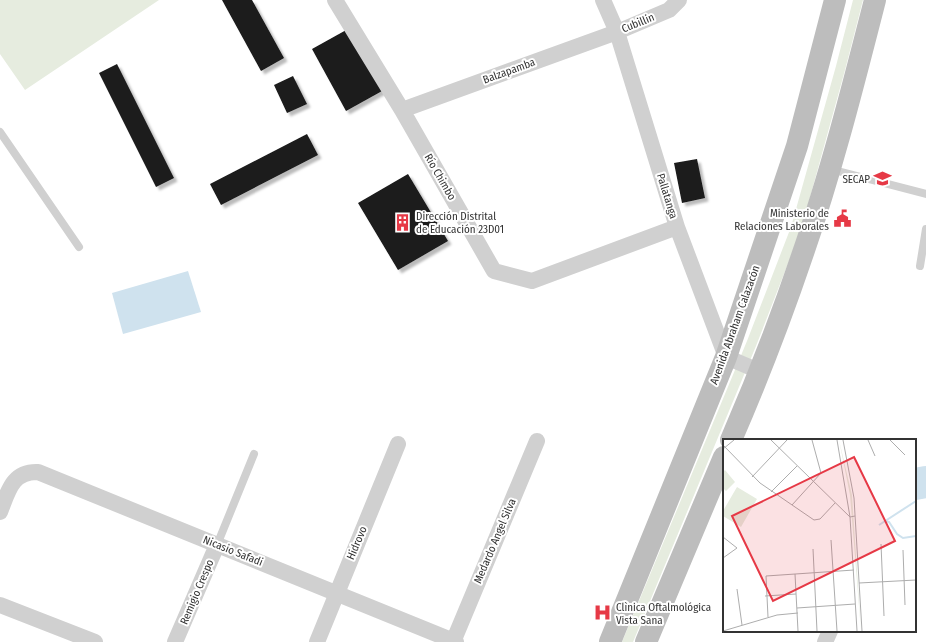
<svg xmlns="http://www.w3.org/2000/svg" width="926" height="642" viewBox="0 0 926 642" font-family="'Fira Sans Condensed',sans-serif">
<style>
.green{fill:#e6ecdf}
.water{fill:#cfe2ee}
.lines{fill:none;stroke-linecap:round;stroke-linejoin:round}
.river{stroke:#cfe2ee;stroke-width:32}
.building{fill:#1a1a1a;filter:url(#shadow)}
.lane{stroke:#d0d0d0;stroke-width:8}
.street{stroke:#d0d0d0;stroke-width:16}
.secondary{stroke:#bdbdbd;stroke-width:22}
.labels{text-anchor:middle;dominant-baseline:central;stroke-width:4;stroke-linejoin:round;paint-order:stroke}
.street-label{font-size:11px;fill:#333;stroke:#fff}
.poi-label{font-size:11px;fill:#333;stroke:#fff;text-anchor:end}
.inset-river{fill:none;stroke:#cfe2ee;stroke-width:2}
.inset-road{fill:none;stroke:#adadad;stroke-width:1}
.view{fill:#e63946;fill-opacity:0.15;stroke:#e63946;stroke-width:2}
.inset-edge{fill:none;stroke:#333;stroke-width:2}
</style>
<defs>
<filter id="shadow"><feDropShadow dx="3.5" dy="3.5" stdDeviation="1" flood-color="#0004"/></filter>
</defs>
<rect width="100%" height="100%" fill="#fff"/>
<path class="green" d="M0 0H159L25 90 0 54Z
M853 0H863L845 70 801 230 756 346 633 642H622L747 341 791 227 836 66Z"/>
<path class="water" d="M188 271 201 312 123 334 112 293Z"/>
<g class="lines">
<path class="river" d="M915 484 926 482"/>
</g>
<path class="building" d="M222 0H252L284 58 261 71Z
M348 29 382 91 346 111 312 49Z
M117 64 174 178 156 187 99 73Z
M293 76 307 104 287 113 274 85Z
M307 134 318 155 221 205 210 184Z
M697 159 705 198 682 203 674 163Z
M408 174 448 241 398 270 358 203Z"/>
<g class="lines">
<path class="lane" d="M0 132 79 247
M830 169 926 194
M920 266 926 229
M217 545 254 454"/>
<path class="street" d="M335 0 402 110 494 271 532 281 677 227
M603 0 617 32 677 227 726 357 759 371
M402 110 617 32 669 10 679 0
M0 512C8 492 12 471 38 472L456 642
M0 605 95 642
M175 642 217 545
M317 642 398 444
M453 642 537 441
M825 642 830 631"/>
<path class="secondary" d="M731 440C757 380 781 318 802 256 831 173 853 86 875 0
M610 642 726 357 797 146 835 0
M646 642 724 457"/>
</g>
<defs>
<symbol id="university-bare" viewBox="-9 -9 18 18"><path d="M0-5L7-2L0 1L-7-2ZM-4 1L0 2.5L4 1V4Q0 6-4 4Z" fill="#e63946" stroke="#fff" stroke-width="2.5" paint-order="stroke"/></symbol>
<symbol id="civic-bare" viewBox="-9 -9 18 18"><path d="M-.6-6.5H3V-4.5H.6V-3L4-1V1h2V6H-6V1h2V-1L-.6-3ZM-1.2 2.5V6h2.4V2.5Z" fill="#e63946" stroke="#fff" stroke-width="2.5" paint-order="stroke"/></symbol>
<symbol id="building-bare" viewBox="-9 -9 18 18"><path d="M-4-6H4V6H1V3H-1V6H-4ZM-2.5-4.3h1.7v1.8h-1.7ZM.8-4.3h1.7v1.8H.8ZM-2.5-1h1.7V.8h-1.7ZM.8-1h1.7V.8H.8Z" fill="#e63946" stroke="#fff" stroke-width="2.5" paint-order="stroke"/></symbol>
<symbol id="hospital-bare" viewBox="-9 -9 18 18"><path d="M-5-5h3v3.5h4V-5h3V5h-3V1.5h-4V5h-3Z" fill="#e63946" stroke="#fff" stroke-width="2.5" paint-order="stroke"/></symbol>
</defs>
<g fill-rule="evenodd">
<use href="#university-bare" x="870" y="166" width="25" height="25"/>
<use href="#civic-bare" x="830" y="206" width="25" height="25"/>
<use href="#building-bare" x="390" y="210" width="25" height="25"/>
<use href="#hospital-bare" x="590" y="600" width="25" height="25"/>
</g>
<g class="labels">
<g class="street-label">
<text transform="translate(638 23) rotate(-22)">Cubillin</text>
<text transform="translate(509 71) rotate(-20)">Balzapamba</text>
<text transform="translate(440 177) rotate(60)">Río Chimbo</text>
<text transform="translate(667 196) rotate(73)">Pallatanga</text>
<text transform="translate(735 325) rotate(-70)">Avenida Abraham Calazacón</text>
<text transform="translate(495 541) rotate(-67)">Medardo Angel Silva</text>
<text transform="translate(357 543) rotate(-67)">Hidrovo</text>
<text transform="translate(233 551) rotate(22)">Nicasio Safadi</text>
<text transform="translate(197 592) rotate(-67)">Remigio Crespo</text>
</g>
<g class="poi-label">
<text x="870" y="179">SECAP</text>
<text x="829" y="213">Ministerio de<tspan x="829" dy="13">Relaciones Laborales</tspan></text>
<text x="416" y="216" text-anchor="start">Dirección Distrital<tspan x="416" dy="13">de Educación 23D01</tspan></text>
<text x="616" y="607" text-anchor="start">Clìnica Oftalmológica<tspan x="616" dy="13">Vista Sana</tspan></text>
</g>
</g>
<g transform="translate(723 439)">
<rect width="193" height="193" fill="#fff"/>
<path d="M116 1 129 56 138 192 127 56ZM2 31 12 43 3 52 0 49V33ZM14 48 34 60 18 88 0 77V72Z" fill="#e6ecdf"/>
<path class="inset-river" d="M161 82 166 83 174 95 180 99 193 97M156 86 193 62"/>
<path class="inset-road" d="M48 1 127 78 132 77M114 1 127 78 134 192M120 1 131 59 139 192M145 1 152 17M167 1 182 16M1 7 37 44 91 81 97 80 112 64M0 10 11 1M29 38 64 1M48 53 74 27M69 66 98 34 89 1M0 98 14 109 0 119M108 101 114 192M158 105 161 177M90 110 94 192M180 111 182 166M72 135 75 192M136 144 193 141M14 150 19 186M42 157 73 155M74 169 132 165M45 178 43 137 131 131M0 192 54 176 75 174"/>
<path class="view" d="M131 18 172 102 50 162 9 77Z"/>
<rect width="193" height="193" class="inset-edge"/>
</g>
</svg>
